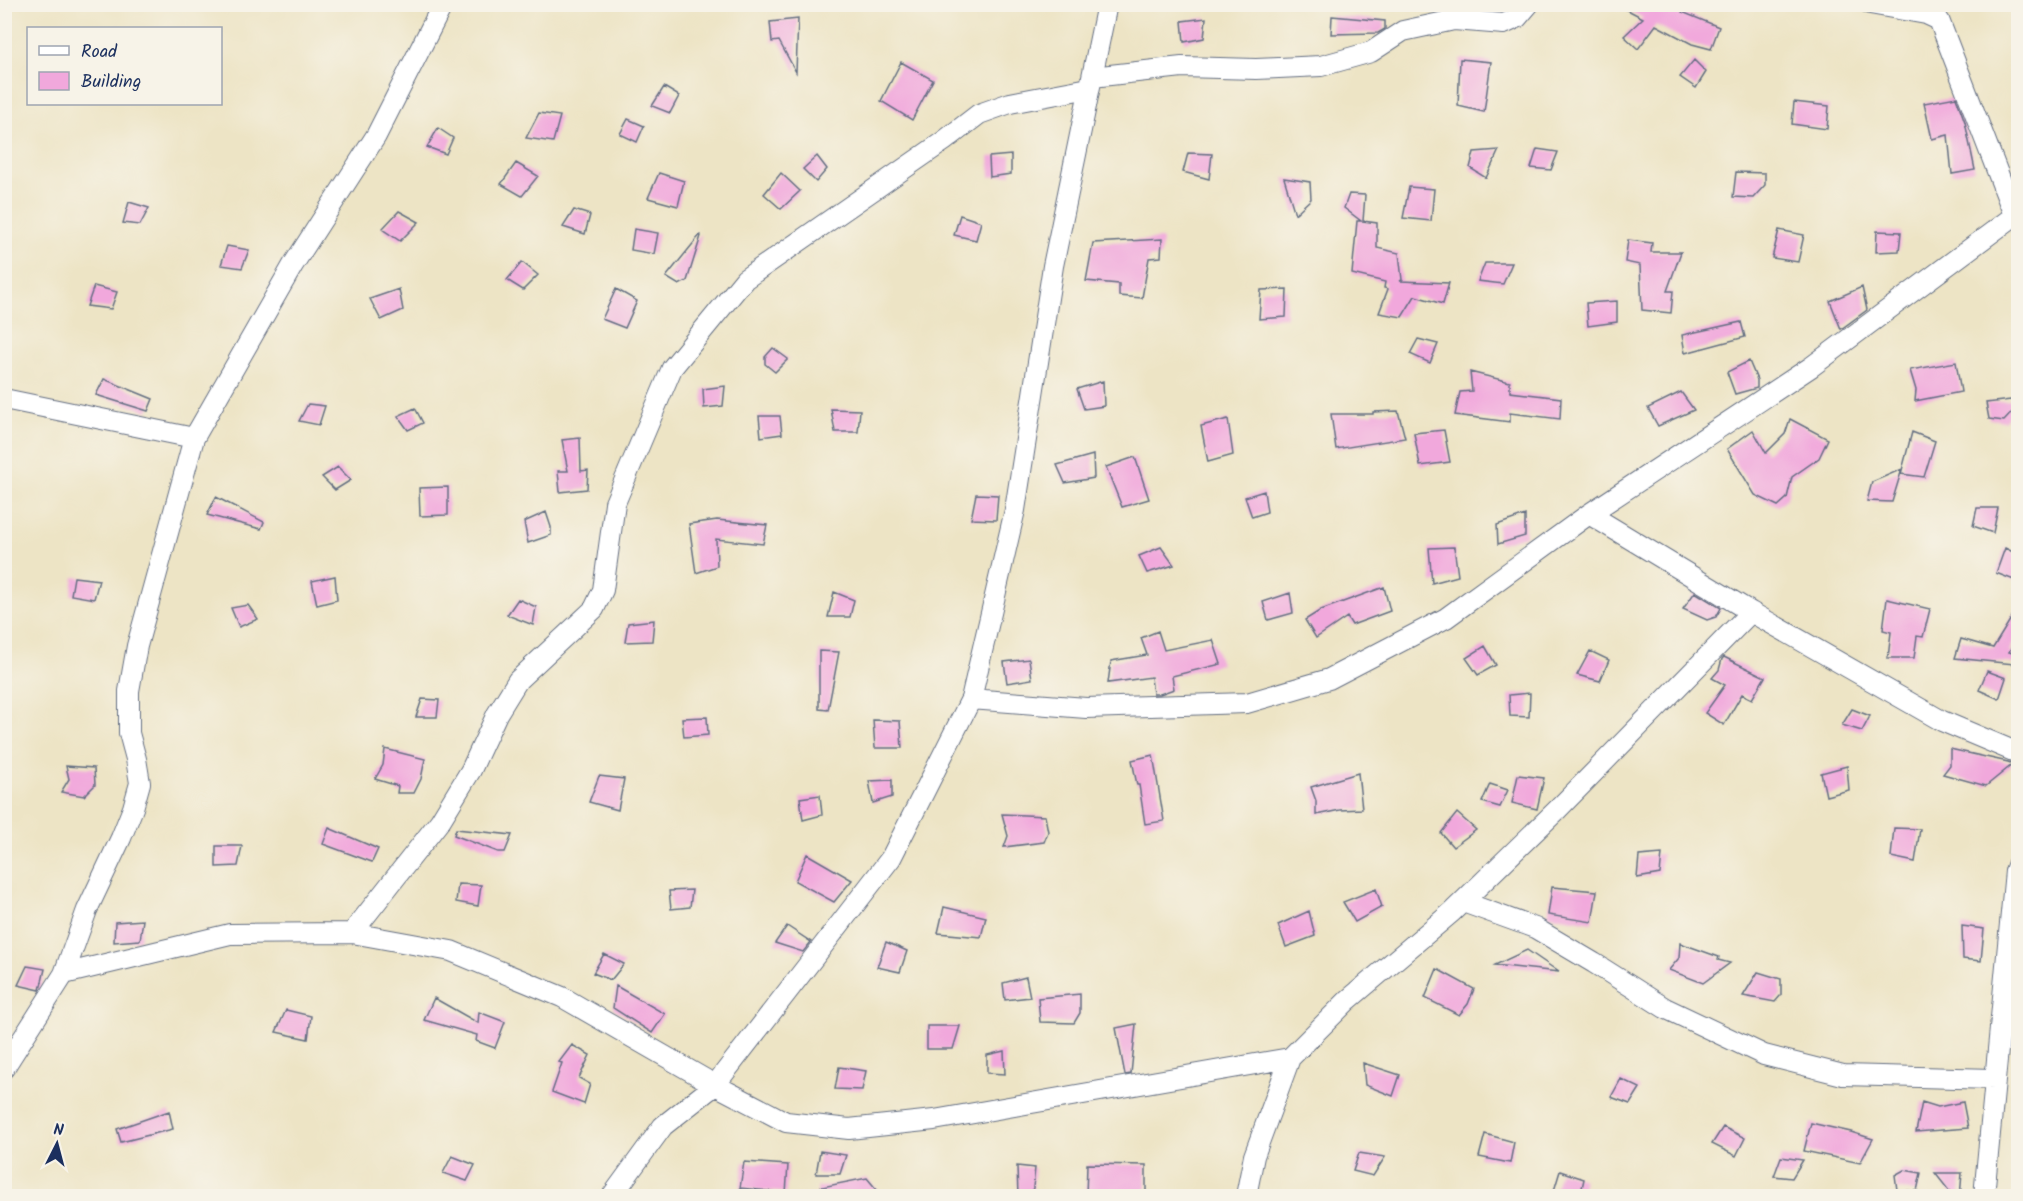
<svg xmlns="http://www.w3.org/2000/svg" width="2023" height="1201" viewBox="0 0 2023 1201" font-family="Kalam,sans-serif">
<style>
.building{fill:#f1a8dc}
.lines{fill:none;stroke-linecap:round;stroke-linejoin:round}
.minor-casing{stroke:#646e82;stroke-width:22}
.minor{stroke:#fff;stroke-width:20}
</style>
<rect width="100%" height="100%" fill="#f7f3e8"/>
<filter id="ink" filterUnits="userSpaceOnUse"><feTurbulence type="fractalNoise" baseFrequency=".0167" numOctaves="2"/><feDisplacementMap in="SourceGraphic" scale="12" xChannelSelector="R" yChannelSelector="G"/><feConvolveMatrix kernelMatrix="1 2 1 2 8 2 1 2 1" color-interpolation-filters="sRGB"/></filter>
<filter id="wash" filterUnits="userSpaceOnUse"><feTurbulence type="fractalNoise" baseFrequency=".008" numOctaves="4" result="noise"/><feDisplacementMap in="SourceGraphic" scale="24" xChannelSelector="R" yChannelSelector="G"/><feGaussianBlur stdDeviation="1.35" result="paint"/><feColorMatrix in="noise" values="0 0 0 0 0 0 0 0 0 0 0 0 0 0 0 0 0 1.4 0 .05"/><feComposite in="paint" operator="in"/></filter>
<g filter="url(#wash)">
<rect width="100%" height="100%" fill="#ede4c5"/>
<g id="blocks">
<path class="building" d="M1616 4H1687L1682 12 1719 27 1711 49 1692 44 1656 25 1638 49 1624 36 1643 18Z
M1332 16 1385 21V29L1378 33 1331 34Z
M1206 18 1204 38 1184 42 1182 21Z
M798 19 796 72 779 41 772 42 770 22Z
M1460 59 1491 62 1484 112 1458 106Z
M1694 60 1706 72 1696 88 1680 77Z
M901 62 933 80 912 120 881 101Z
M664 87 679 96 670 113 652 106Z
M1956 97 1965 122 1975 170 1952 174 1948 135 1932 139 1924 103Z
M1794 102 1829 106 1827 129 1792 124Z
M539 113 560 116 553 142 526 138Z
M628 119 644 126 637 142 620 134Z
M438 128 453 138 446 154 427 147Z
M1537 149 1558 152 1551 170 1531 168Z
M1499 150 1486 178 1470 168 1474 152Z
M1188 153 1212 154 1209 179 1183 172Z
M1011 155V174L990 177 989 157Z
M817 156 827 169 816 182 803 169Z
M516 163 538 176 522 196 501 184Z
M1736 172 1765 173V185L1753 198 1733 197Z
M659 173 684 181 678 206 648 198Z
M781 173 800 191 781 209 764 194Z
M1284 178 1310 182 1311 199 1295 214Z
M1409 187 1434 189 1431 221 1403 218Z
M1349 194 1365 195 1363 221 1377 223V248L1399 253 1402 280 1400 281 1449 283 1443 304 1415 296 1402 317 1379 313 1388 289 1384 288 1385 282 1352 274 1357 221H1361L1344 208Z
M129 202 149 208 140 225 123 223Z
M574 210 590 215 585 234 563 227Z
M399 211 419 222 400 241 382 229Z
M960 215 981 222 976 240 954 235Z
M634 229 658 233 654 254 631 250Z
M1779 230 1804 235 1798 262 1772 258Z
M1877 231 1901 232 1899 251 1876 252Z
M700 235 701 236 687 281 679 285 666 277Z
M1162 239 1161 257 1149 258 1142 298 1119 296V284L1086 281 1093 243Z
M1628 240 1652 243 1651 252H1681L1667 291H1673L1671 313 1642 310 1640 265 1625 262Z
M227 246 249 250 242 268 221 265Z
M522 262 538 275 523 290 507 280Z
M1485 263H1512L1503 284 1478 281Z
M94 286 117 292 111 309 87 306Z
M1862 287 1867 310 1841 329 1830 301Z
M399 289 403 310 381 320 370 299Z
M616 289 637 301 625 328 602 319Z
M1287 289 1286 317 1259 319 1261 290Z
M1617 301V322L1588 326 1586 303Z
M1741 322 1745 337 1685 353 1682 335Z
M1418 339 1438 344 1430 363 1410 354Z
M773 348 788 359 775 372 765 364V357Z
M1749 361 1757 380V388L1735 394 1727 372Z
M1956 362 1961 392 1915 401 1916 390 1910 370Z
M1470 372 1510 382V392L1561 398 1560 419 1510 413V422L1455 415 1460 392 1472 391Z
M104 379 153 399 148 411 96 395Z
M1103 381 1104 406 1084 409 1077 389Z
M725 386 723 406 704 408 703 389Z
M1681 392 1694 410 1658 426 1648 408Z
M2019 399V405L2004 421 1989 419 1986 403Z
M308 404 325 406 319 425 299 421Z
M415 408 423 423 408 430 398 416Z
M831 409 860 410 858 432H835Z
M1398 411 1405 438 1336 449 1331 414H1373V412Z
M759 416H780L782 434 761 437Z
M1228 419 1233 455 1208 462 1201 426Z
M1790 419 1828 439 1819 458 1792 477 1787 498 1778 506 1755 495 1727 449 1753 430 1766 453 1785 434Z
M1444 430 1450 462 1420 466 1414 433Z
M1912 432 1935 441 1924 477 1901 474Z
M580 438 581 471 588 470 587 489 560 492 558 471H568L562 440Z
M1093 455 1094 478 1065 483 1057 465Z
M1135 457 1149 499 1122 507 1106 467Z
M338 467 351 480 335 490 322 477Z
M1902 469 1892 502 1867 501 1872 482Z
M448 487V515L420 516 419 488Z
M1264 491 1267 512 1252 517 1245 497Z
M976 494 998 495 996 520 971 519Z
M216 497 264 522 261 529 207 515Z
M1977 508H1998L1993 533 1973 526Z
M546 512 551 527V535L528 543 524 522Z
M1525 515V536L1498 544 1497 525Z
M717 520 767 525 763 544 716 539 717 566 696 573 689 524Z
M1161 547 1174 565 1147 573 1139 556Z
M1454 547 1458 576 1432 583 1429 548Z
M2005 548 2019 555V582L1996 573Z
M335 576 337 600 317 605 312 581Z
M74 577 99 580 94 599 71 595Z
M1384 587 1390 611 1352 625 1347 617 1316 638 1305 620 1321 610Z
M834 592 854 600 850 617H828Z
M1695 592 1721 608 1716 617 1707 620 1683 609Z
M1290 593 1293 613 1268 620 1263 602Z
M518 599 536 607 533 625 507 615Z
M1887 599 1930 609 1923 637 1917 636 1914 658H1888L1891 632 1883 630Z
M248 605 258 619 239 627 231 608Z
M2015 612 2019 614V631L2009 652 2016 654 2014 664 1955 658 1961 639 1993 648Z
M654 620 652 641 625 642 628 623Z
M1158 631 1164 650 1213 640 1221 664 1172 676 1174 689 1160 694H1153L1151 677 1108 683 1111 661 1147 655 1141 638Z
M1485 646 1496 665 1478 675 1466 658Z
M819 651 839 652 828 710 819 709Z
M1590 651 1609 660 1600 681 1577 675Z
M1724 657 1765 677 1752 699 1742 694 1724 725 1705 713 1725 685 1712 678 1719 670 1722 659Z
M1029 659 1032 679 1007 683 1004 662Z
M1987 671 2006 678 1999 699 1979 690Z
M1530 693 1529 717 1510 716 1509 695Z
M422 699 439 700 437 717H416Z
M1852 709 1870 716 1862 731 1842 725Z
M707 717 708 735 684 737 682 718Z
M873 720 900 721 902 748H875Z
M385 749 425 759 421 779 414 793H397L398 786 375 779 383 765Z
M1950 749 2008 762 2013 764 1986 786 1943 774 1950 765Z
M1153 755 1164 821 1145 824 1139 785H1137L1132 760Z
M66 766 94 768 95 785 84 796 61 792 69 779Z
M1847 766 1849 790 1826 796 1821 773Z
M1358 773 1362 809 1340 810 1316 815V801L1311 787Z
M1518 775 1544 778 1537 809 1512 803Z
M599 776 624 779 618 810 589 802Z
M892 780V797L873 803 869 781Z
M1490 784 1508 790 1500 807 1482 802Z
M820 795 822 815 803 820 800 798Z
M1457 813 1476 830 1453 847 1441 833Z
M1002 814 1045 816 1048 832 1044 842 1004 847 1008 836Z
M329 828 378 849 372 862 323 844Z
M1894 828 1920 829 1915 862 1891 857Z
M456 829 512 835 505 852H498L454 835Z
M216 846H242L238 866 216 867Z
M807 854 852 880 834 902 795 881Z
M1662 854 1660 874 1637 878 1639 856Z
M458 884 481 885 478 906 456 902Z
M1552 887 1597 891 1592 922 1548 915Z
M1376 889 1382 907 1355 922 1343 902Z
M692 890 690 907 671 909 669 891Z
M944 907 986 917 981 937 938 933Z
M1309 911 1315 936 1286 947 1278 925Z
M143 920 140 940 114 942 115 922Z
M787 926 811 942 803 952 775 943Z
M1962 926 1984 929 1981 961 1963 959Z
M886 942 907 951 900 972 877 967Z
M1680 943 1719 957 1718 960 1730 963 1703 983 1669 970 1679 958Z
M1527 950 1559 972 1495 965Z
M604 954 624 964 611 980 593 973Z
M27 966 45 969 40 990 18 985Z
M1437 969 1474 989 1468 1004 1459 1015 1425 998Z
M1758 972 1781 979V995L1775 1002 1743 996Z
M1026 977 1030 997 1005 1000 1003 983Z
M616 986 665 1014 652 1033 613 1008Z
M1080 994V1013L1074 1023 1040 1022 1038 998Z
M434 998 478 1023 479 1012 505 1022 495 1048 476 1041 477 1035 424 1020Z
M286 1010 311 1016 308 1039 276 1032Z
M1136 1024 1131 1074 1125 1075 1116 1028Z
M927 1026H960L953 1049H927Z
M572 1045 590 1055 579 1078 590 1084 584 1104 552 1092 562 1063 559 1062Z
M1004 1051 1005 1074 987 1073V1055Z
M1363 1063 1400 1075 1393 1096 1365 1085Z
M839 1067 866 1071 862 1090 835 1089Z
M1621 1079 1640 1088 1630 1104 1611 1097Z
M1922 1102 1938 1107 1963 1102 1968 1128 1916 1132Z
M169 1111 173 1129 121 1142 117 1129Z
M1811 1123 1851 1132 1873 1139 1860 1163 1804 1151Z
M1723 1127 1745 1138 1736 1156 1712 1144Z
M1485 1134 1514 1142 1510 1163 1479 1157Z
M820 1151 846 1155 840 1174H816Z
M1359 1153 1385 1157 1373 1176 1353 1171Z
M452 1156 475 1165 467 1181 443 1173Z
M1781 1157 1803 1160 1792 1178 1774 1176Z
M744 1162 788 1165 786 1193 740 1188Z
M1087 1164 1146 1165V1196L1086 1197Z
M1017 1166 1035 1168 1032 1197H1018Z
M1904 1170 1921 1173 1917 1191 1897 1190 1895 1175Z
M1560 1171 1584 1179 1580 1197 1553 1194Z
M1935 1173H1962L1960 1197H1954Z
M867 1178 883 1197H818L817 1188Z"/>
</g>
</g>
<g filter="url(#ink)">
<use href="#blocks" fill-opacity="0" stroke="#646e82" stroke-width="1.5"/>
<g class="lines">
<defs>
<path id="minor" d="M1870 4 1926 14 1939 20 2014 215
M1092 77 1182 67 1256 69 1321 66 1371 52 1403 31 1454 20 1504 24 1517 18 1529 4
M4 399 194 438
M1589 514 1751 612 1942 721 2018 753
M971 699 1086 708 1247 703 1329 679 1446 618 1589 514 1811 367 2018 213
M1463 902 1535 928 1594 963 1665 1008 1764 1055 1843 1075 1994 1079
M352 933 440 821 471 770 497 714 518 680 594 609 603 590 615 503 672 368 745 279 944 141 979 114 1010 103 1089 88
M64 974 230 934 352 933 451 951 562 997 715 1085 786 1122 849 1129 934 1120 1290 1058
M4 1068 64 974 87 910 121 838 133 808 140 783 136 759 129 733V691L137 646 194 438 293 265 376 136 443 4
M612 1196 663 1126 715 1085 891 858 971 699 1015 510 1053 266 1107 4
M1246 1196 1254 1156 1290 1058 1348 1000 1452 912 1558 809 1751 612
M1984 1196 2015 871 2018 863"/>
</defs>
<use href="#minor" class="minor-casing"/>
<use href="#minor" class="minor"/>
</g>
</g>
<rect width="2023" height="1201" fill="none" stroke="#f7f3e8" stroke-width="24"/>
<rect x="27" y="27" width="195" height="78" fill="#f7f3e8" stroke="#9fa5b1" stroke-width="1.5"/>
<rect x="39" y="46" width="30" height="9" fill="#ffffff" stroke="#9fa5b1" stroke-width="1.5"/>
<text x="81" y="57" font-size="18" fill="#1b2f5e">Road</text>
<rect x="39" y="72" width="30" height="18" fill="#f1a8dc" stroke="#9fa5b1" stroke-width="1.5"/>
<text x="81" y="87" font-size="18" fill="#1b2f5e">Building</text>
<g transform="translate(57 1144) rotate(6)" stroke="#f7f3e8" stroke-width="4.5" paint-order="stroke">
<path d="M0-4.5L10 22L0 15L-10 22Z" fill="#1b2f5e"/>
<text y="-9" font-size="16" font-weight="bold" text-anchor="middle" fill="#1b2f5e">N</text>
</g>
</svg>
